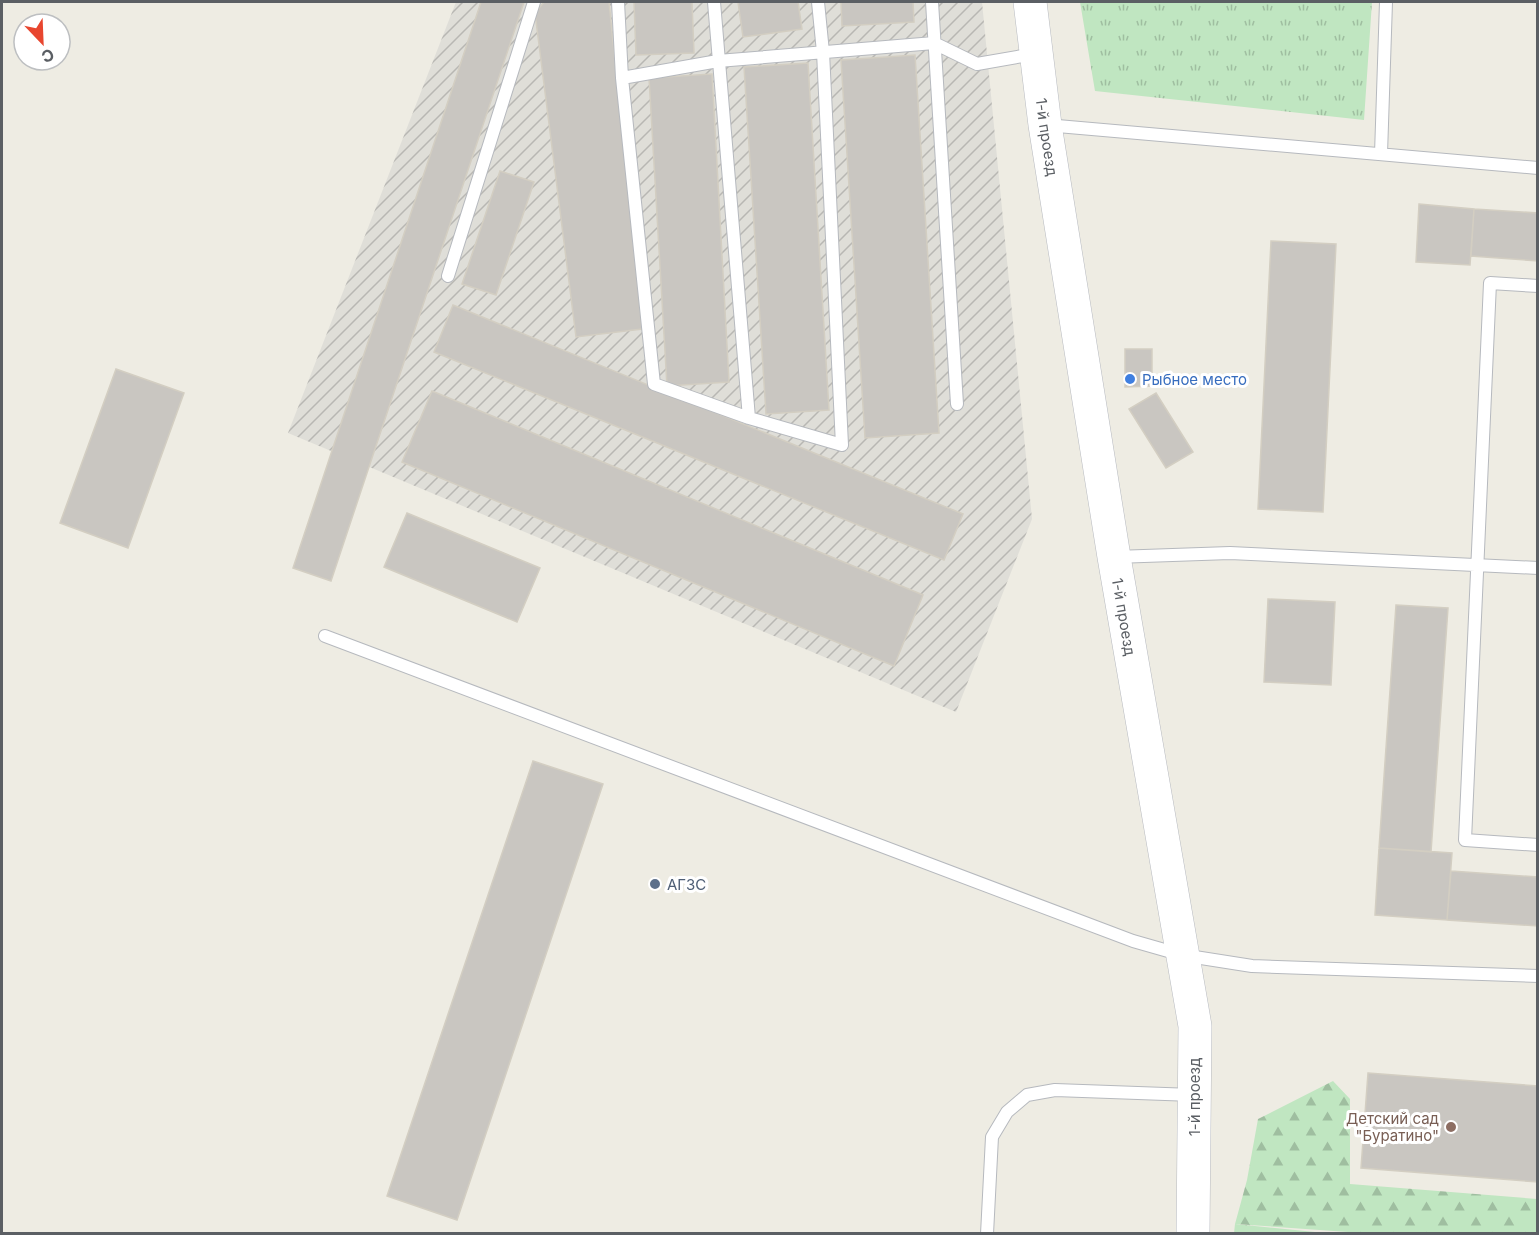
<svg xmlns="http://www.w3.org/2000/svg" width="1539" height="1235" viewBox="0 0 1539 1235" font-family="Inter,sans-serif">
<style>
.industrial{fill:url(#industrial-furrows)}
.grass{fill:url(#grass-tufts)}
.forest{fill:url(#forest-firs)}
.building{fill:#c9c6c1;stroke:#d3cec2;stroke-width:1.5}
.lines{fill:none;stroke-linecap:round;stroke-linejoin:round}
.lane-casing{stroke:#b6b9be;stroke-width:14}
.secondary-casing{stroke:#b7bac0;stroke-width:34}
.lane{stroke:#fff;stroke-width:12}
.secondary{stroke:#fff;stroke-width:33}
.shop-dot{fill:#3f7fe0;stroke:#fff;stroke-width:2}
.service-dot{fill:#5c6f8a;stroke:#fff;stroke-width:2}
.education-dot{fill:#8d6e63;stroke:#fff;stroke-width:2}
.labels{text-anchor:middle;dominant-baseline:central;stroke-width:6;stroke-linejoin:round;paint-order:stroke}
.street-label{font-size:15px;fill:#5b5f64;stroke:#fff}
.shop-label{font-size:15px;fill:#366cbe;stroke:#fff;text-anchor:start}
.service-label{font-size:15px;fill:#4e5e75;stroke:#fff;text-anchor:start}
.education-label{font-size:15px;fill:#785e54;stroke:#fff;text-anchor:end}
</style>
<defs>
<pattern id="industrial-furrows" width="10" height="10" patternUnits="userSpaceOnUse" patternTransform="scale(1.5)"><rect width="10" height="10" fill="#dfded8"/><path d="M-1 1l2-2M0 10L10 0M9 11l2-2" fill="none" stroke="#b8b7b3"/></pattern>
<pattern id="grass-tufts" width="24" height="20" patternUnits="userSpaceOnUse" patternTransform="scale(1.5)"><rect width="24" height="20" fill="#c0e6c1"/><path d="M3 7l-1-3M5 7V3M7 7l1-3M15 17l-1-3M17 17v-4M19 17l1-3" fill="none" stroke="#9fbea0"/></pattern>
<pattern id="forest-firs" width="22" height="20" patternUnits="userSpaceOnUse" patternTransform="scale(1.5)"><rect width="22" height="20" fill="#c0e6c1"/><path d="M5 1l3.5 6h-7zM16 11l3.5 6h-7z" fill="#9fbea0"/></pattern>
</defs>
<rect width="100%" height="100%" fill="#eeece3"/>
<path class="industrial" d="M456 2H982L1032 519 956 712 288 433Z"/>
<path class="grass" d="M1080 2H1372L1364 120 1095 91Z
M1235 1224 1325 1233H1234Z"/>
<path class="forest" d="M1333 1081 1350 1099V1184L1537 1199V1233L1376 1234 1235 1224 1247 1180 1258 1119Z"/>
<path class="building" d="M481 2H524L331 581 293 568Z
M544 2H609L642 329 576 337 535 13Z
M634 2H692L694 53 636 55Z
M738 2H798L802 29 743 37Z
M841 2H913L914 22 842 26Z
M915 55 939 433 865 438 841 60Z
M808 63 829 410 766 414 744 67Z
M712 74 729 382 667 386 649 78Z
M500 171 534 182 496 295 462 284Z
M1419 204 1474 209 1470 265 1416 262Z
M1474 209 1538 213V261L1471 256Z
M1271 241 1336 244 1323 512 1258 509Z
M453 305 963 514 944 560 434 352Z
M1125 349H1152V386L1125 387Z
M116 369 184 393 128 548 60 523Z
M432 391 923 595 894 666 402 462Z
M1156 393 1193 452 1166 468 1129 409Z
M407 513 540 568 517 622 384 567Z
M1268 599 1335 602 1331 685 1264 682Z
M1396 605 1448 608 1431 852 1379 848Z
M533 761 603 784 457 1220 387 1196Z
M1379 848 1452 853 1447 920 1375 915Z
M1451 871 1538 877V926L1447 920Z
M1368 1073 1538 1086V1182L1361 1168Z"/>
<g class="lines">
<defs>
<path id="lane" d="M618 2 622 78 654 384 749 418 842 445 823 52 818 2
M714 2 749 418
M932 2 957 404
M622 78 718 61 934 43 977 64 1034 54
M1046 125 1538 168
M1381 154 1386 2
M448 276 534 2
M1538 286 1490 283 1465 840 1538 845
M1115 557 1230 553 1538 568
M325 636 1133 941 1182 955 1252 966 1538 976
M987 1234 992 1137 1007 1112 1027 1095 1055 1090 1193 1095"/>
<g id="secondary">
<path id="s1" d="M1030 2 1045 125 1114 557 1195 1026 1193 1234"/>
</g>
</defs>
<use href="#lane" class="lane-casing"/>
<use href="#secondary" class="secondary-casing"/>
<use href="#lane" class="lane"/>
<use href="#secondary" class="secondary"/>
</g>
<circle class="shop-dot" cx="1130" cy="379" r="6"/>
<circle class="service-dot" cx="655" cy="884" r="6"/>
<circle class="education-dot" cx="1451" cy="1127" r="6"/>
<g class="labels">
<g class="street-label">
<text stroke="none"><textPath href="#s1" startOffset="136">1-й проезд</textPath></text>
<text stroke="none"><textPath href="#s1" startOffset="622">1-й проезд</textPath></text>
<text transform="translate(1194 1097) rotate(-90)">1-й проезд</text>
</g>
<g class="shop-label">
<text x="1142" y="379">Рыбное место</text>
</g>
<g class="service-label">
<text x="667" y="884">АГЗС</text>
</g>
<g class="education-label">
<text x="1439" y="1118">Детский сад<tspan x="1439" dy="17">"Буратино"</tspan></text>
</g>
</g>
<rect width="1539" height="1235" fill="none" stroke="#5b5f64" stroke-width="6"/>
<g transform="translate(42 42) rotate(157)"><circle r="28" fill="#ffffff" stroke="#bdbfc1" stroke-width="1.5"/>
<path d="M0-4.5L10 22L0 15L-10 22Z" fill="#e8462f"/>
<text y="-9" font-size="16" font-weight="bold" text-anchor="middle" fill="#5b5f64">С</text>
</g>
</svg>
